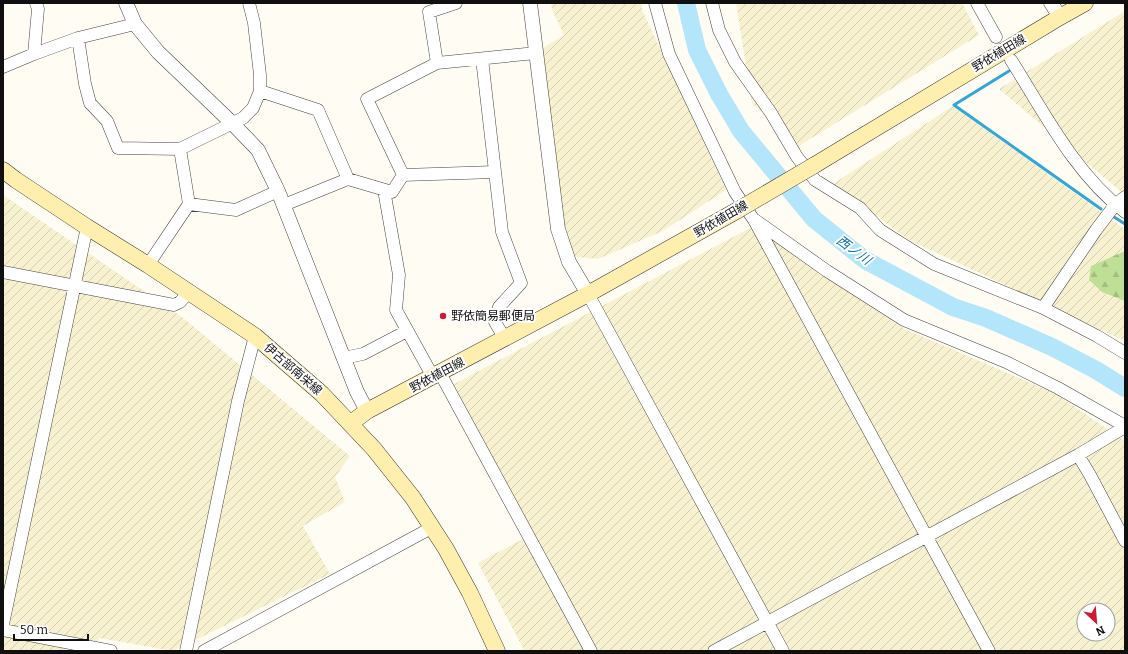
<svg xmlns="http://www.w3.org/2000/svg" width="1128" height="654" viewBox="0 0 1128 654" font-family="Bitter,'Noto Sans JP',serif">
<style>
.farmland{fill:url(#farmland-furrows);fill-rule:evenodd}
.forest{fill:url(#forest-firs)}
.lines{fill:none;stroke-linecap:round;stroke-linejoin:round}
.stream{stroke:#33a5d9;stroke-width:3}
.river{stroke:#b3e6fb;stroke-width:18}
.minor-casing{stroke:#434343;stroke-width:13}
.tertiary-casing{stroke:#434343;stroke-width:15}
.secondary-casing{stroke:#323232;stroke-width:17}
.minor{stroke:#fff;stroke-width:12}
.tertiary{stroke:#fff;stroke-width:14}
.secondary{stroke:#ffefae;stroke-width:16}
.secondary-bridge-casing{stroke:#323232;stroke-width:17;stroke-linecap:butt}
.secondary-bridge{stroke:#ffefae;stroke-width:16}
.poi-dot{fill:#ce1b32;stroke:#fff;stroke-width:1.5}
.labels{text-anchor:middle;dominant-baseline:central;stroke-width:4;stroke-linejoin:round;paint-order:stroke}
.street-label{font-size:12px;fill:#101010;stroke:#fff}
.poi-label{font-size:12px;fill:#101010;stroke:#fff;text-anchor:start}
.water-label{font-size:13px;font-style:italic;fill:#0d76af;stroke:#fff}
</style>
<defs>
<pattern id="farmland-furrows" width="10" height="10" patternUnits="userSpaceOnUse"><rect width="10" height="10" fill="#f8f1d0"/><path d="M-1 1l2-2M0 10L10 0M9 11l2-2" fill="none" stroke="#d4ceb2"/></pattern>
<pattern id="forest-firs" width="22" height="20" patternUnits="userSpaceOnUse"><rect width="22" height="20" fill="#bee096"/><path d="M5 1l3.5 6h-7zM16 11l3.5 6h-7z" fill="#a2bf80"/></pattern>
</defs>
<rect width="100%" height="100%" fill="#fffcf3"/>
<path class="farmland" d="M551 3H642V10L726 190 663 231 598 259 567 256 541 49 564 35 552 10Z
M736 3H962L979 35 797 147 752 103Z
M1125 11V195L999 89Z
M953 106 1125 229V341L909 240 833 184Z
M3 195 182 317 350 456 335 477 345 502 303 526 330 574 173 651 99 638 95 651H3Z
M752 227 905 329 1054 393 1125 441V651H520L523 648 478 563 532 534 454 384ZM1084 610H1108V634H1084Z"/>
<path class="forest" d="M1125 251V301L1102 292 1089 280 1091 266Z"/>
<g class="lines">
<path class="stream" d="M1009 71 954 105 1101 209
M1114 217 1125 224"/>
<path class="river" d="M686 3 697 50 719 94 741 131 814 219 865 260 953 307 986 318 1052 347 1096 370 1125 388"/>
<defs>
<path id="minor" d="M655 3 669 54 735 192 754 220 989 651
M712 3 719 30 735 62 771 113 797 157 815 180 860 208 880 230 934 264 1043 308 1097 336 1125 353
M977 3 996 37
M78 38 85 84 90 103 107 121 118 148 180 149
M34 54 38 9 36 3
M482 59 502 232 521 283 499 307 495 322 505 339
M1011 60C1044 112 1075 174 1125 212
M437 63 429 12 456 3
M3 67 34 54 78 38 135 24
M260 91 318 110 348 179 284 205
M403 175 495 172
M348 179 392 192 403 175 367 99 437 63 536 53
M384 190 399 275 396 310 433 377
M189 204 236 210 278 191
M755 220 827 271 904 320 1006 362 1058 388 1125 426
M148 265 189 204 180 149 243 118 253 108 260 91V75L254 23 249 3
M3 272 174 305 180 302 188 293
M588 294 783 651
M1043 308 1096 230 1115 205 1125 197
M343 358 363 354 407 331
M440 373 591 651
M1078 455 1090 475 1125 541
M3 624 87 227
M3 630 111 651
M186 651 238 401 255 336
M204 651 433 527
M714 651 1078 455 1125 427"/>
<path id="tertiary" d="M126 3 135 24 158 52 232 123 258 150 278 191 357 392 367 411
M530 3 558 229 569 262 588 294
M1051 3 1060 17"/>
<path id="secondary" d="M813 166 1060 17 1085 3
M3 170 16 180 87 227 148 265 255 336 322 394 374 449 413 498 446 549 470 593 497 651
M351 423 367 411 588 294 738 210"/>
</defs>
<use href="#minor" class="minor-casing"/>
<use href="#tertiary" class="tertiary-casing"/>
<use href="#secondary" class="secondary-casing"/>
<use href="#minor" class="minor"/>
<use href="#tertiary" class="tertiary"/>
<use href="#secondary" class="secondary"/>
<defs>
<path id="secondary-bridge" d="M738 210 813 166"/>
</defs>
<use href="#secondary-bridge" class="secondary-bridge-casing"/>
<use href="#secondary-bridge" class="secondary-bridge"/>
</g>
<circle class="poi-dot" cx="443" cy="316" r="4"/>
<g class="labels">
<g class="street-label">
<text transform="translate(999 53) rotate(-31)">野依植田線</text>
<text transform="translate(721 219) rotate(-30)">野依植田線</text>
<text transform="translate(293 369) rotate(41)">伊古部南栄線</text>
<text transform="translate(437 375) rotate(-28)">野依植田線</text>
</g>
<g class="poi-label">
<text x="451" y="316">野依簡易郵便局</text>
</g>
<g class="water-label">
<text transform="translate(854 250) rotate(36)">西ノ川</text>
</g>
</g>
<rect width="1128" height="654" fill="none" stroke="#101010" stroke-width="8"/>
<g transform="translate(1096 622) rotate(154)"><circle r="19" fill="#ffffff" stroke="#9f9f9f"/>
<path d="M0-3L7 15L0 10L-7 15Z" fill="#ce1b32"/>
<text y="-6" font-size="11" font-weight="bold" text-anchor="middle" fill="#101010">N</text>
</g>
<path d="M14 634v6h74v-6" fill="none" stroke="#101010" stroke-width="2"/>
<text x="20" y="634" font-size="12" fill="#101010" stroke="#ffffff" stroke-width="3" paint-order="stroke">50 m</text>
</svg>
